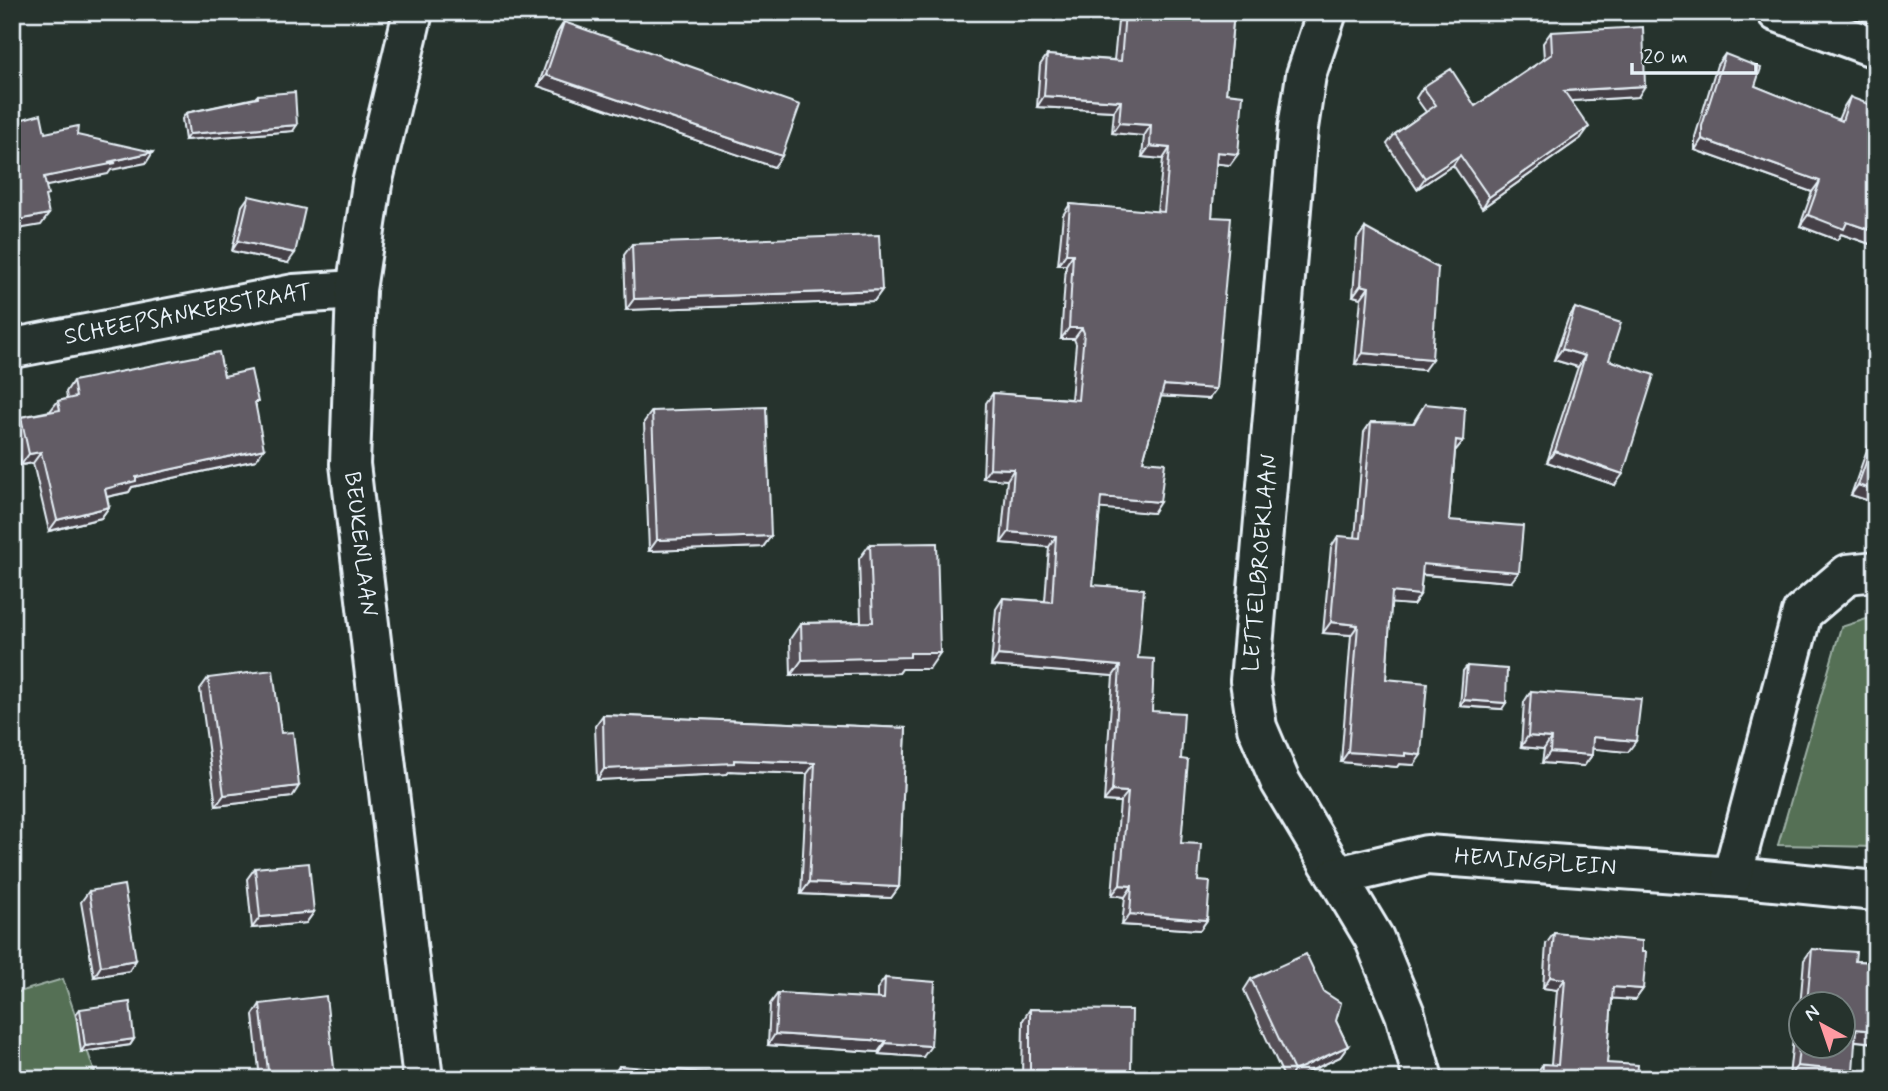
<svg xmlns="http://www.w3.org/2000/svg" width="1888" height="1091" viewBox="0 0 1888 1091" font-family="Mynerve,sans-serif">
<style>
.green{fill:#546f55;stroke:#9eb0a6;stroke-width:2}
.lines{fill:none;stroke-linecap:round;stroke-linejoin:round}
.minor-casing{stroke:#e8f1f8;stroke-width:44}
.tertiary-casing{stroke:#e8f1f8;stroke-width:44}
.minor{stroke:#26332d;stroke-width:38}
.tertiary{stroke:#26332d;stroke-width:38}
.wall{fill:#544f57;stroke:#e8f1f8;stroke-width:2;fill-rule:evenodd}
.shaded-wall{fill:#454047;stroke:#e8f1f8;stroke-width:2}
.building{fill:#625c65;stroke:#e8f1f8;stroke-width:2}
.labels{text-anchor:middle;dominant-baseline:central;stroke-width:6;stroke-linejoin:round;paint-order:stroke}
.street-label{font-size:23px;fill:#e8f1f8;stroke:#26332d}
</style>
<rect width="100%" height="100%" fill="#26332d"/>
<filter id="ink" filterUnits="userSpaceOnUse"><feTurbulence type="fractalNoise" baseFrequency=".0143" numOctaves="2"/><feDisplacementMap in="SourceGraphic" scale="14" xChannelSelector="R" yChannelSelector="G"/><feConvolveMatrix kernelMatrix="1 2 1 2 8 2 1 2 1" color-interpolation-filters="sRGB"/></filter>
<g filter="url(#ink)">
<path class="green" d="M1876 616V847L1778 845 1841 627Z
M63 979 97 1079H29L12 1067V994Z"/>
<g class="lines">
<defs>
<g id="minor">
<path d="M1327 12 1306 75 1298 128 1250 681 1257 727 1280 781 1374 938 1405 1014 1423 1079"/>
<path d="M1777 12 1876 48"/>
<path id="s1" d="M19 347 294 294 356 290"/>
<path id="s2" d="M1338 876 1427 855 1732 877 1876 891"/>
<path d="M1732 877 1802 613 1848 574 1876 571"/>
</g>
<g id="tertiary">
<path id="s3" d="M413 12 372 184 356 290 350 464 423 1079"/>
</g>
</defs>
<use href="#minor" class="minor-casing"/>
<use href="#tertiary" class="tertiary-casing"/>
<use href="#minor" class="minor"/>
<use href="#tertiary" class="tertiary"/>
</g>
<path class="wall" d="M1119 12H1234L1226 93 1230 165 1216 163 1212 217 1209 399 1161 396 1143 461 1153 513 1100 508 1093 585 1138 658 1152 711 1181 759V843L1198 881 1207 920 1200 930 1122 925 1125 897 1112 895 1120 802 1104 801 1113 676 991 666 996 609 1003 598 1045 601 1049 547 1001 543 1007 480 983 478 986 403 993 393 1071 399 1076 344 1074 339H1061L1066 265H1058L1063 215 1070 204 1157 212 1163 159 1142 157 1144 136 1112 133 1114 111 1037 107 1040 65 1047 55 1114 60Z
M564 22 774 167 538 86 557 33Z
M1551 32 1638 97 1571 101 1581 138 1482 208 1453 165 1417 189 1387 144 1395 134 1426 112 1416 98 1423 87 1475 106 1544 59 1543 43Z
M1725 54 1755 86 1838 120 1843 108 1850 97 1876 136V246L1841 234 1837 240 1800 226 1812 192 1695 150V137L1717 65Z
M258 95 293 131 185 140 182 119 186 113 255 98Z
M249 196 288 263 232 251 242 206Z
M1365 228 1424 370 1355 364 1361 298 1353 296 1357 239Z
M632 244 882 290 874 301 626 310 624 255Z
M1575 308 1609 360 1615 485 1547 462 1578 367 1554 360 1568 319Z
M224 376 256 405V460L132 487 129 492 107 497 109 507 101 518 49 531 33 463 21 465 14 428 21 417 50 411 58 401 67 399 66 392 73 381Z
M1425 404 1463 441 1455 451 1449 520 1511 582 1422 575 1420 595 1413 605 1391 603 1386 679 1414 765 1399 764 1397 767 1341 762 1351 635 1323 633 1331 547 1338 536 1355 538 1364 432 1371 422 1413 423Z
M652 411 771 536 763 547 649 551 644 422Z
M1876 424V503L1851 495Z
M870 544 929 669H902L899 673 791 675 790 639 801 623 861 622 859 559Z
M1467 666 1502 709 1460 706 1463 671Z
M208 678 281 733 292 797 216 806 200 689Z
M1531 691 1628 752 1592 748V755L1584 766 1542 763 1544 749 1521 747 1524 702Z
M603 715 906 728 899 887 891 898 801 894 807 774 729 771 726 774 597 780 595 726Z
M255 868 314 912 306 923 252 928 247 879Z
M89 891 136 960 129 971 94 977 81 902Z
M1554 933 1642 952 1643 989 1635 1000 1612 998 1607 1063 1637 1079H1535V1075L1543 1064 1551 1065 1557 990 1543 988 1546 944Z
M1812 949 1855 961 1876 962V1043L1855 1041 1848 1079H1808L1789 1077 1793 1038 1798 1031 1804 960ZM1801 1004H1843L1801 1046Z
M885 978 923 1057 879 1054 878 1052 768 1045 770 1004 778 993 877 999V989Z
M1251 979 1336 1021 1348 1046 1340 1057 1293 1079H1285L1244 990Z
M260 1004 335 1077 334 1079H260L253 1015Z
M80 1009 134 1039 130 1045 81 1052 76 1014Z
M1030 1009 1131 1071 1125 1079H1022L1023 1020Z
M619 1066 729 1079H611Z"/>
<path class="shaded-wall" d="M546 75 782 156 774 167 538 86Z
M1645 86 1638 97 1556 102 1564 91Z
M1044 96 1121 101 1114 111 1037 107Z
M1119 123 1151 125 1144 136 1112 133Z
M297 125 293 131 185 140 189 134Z
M1589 127 1581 138 1482 208 1489 197Z
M1702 139 1820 181 1812 192 1695 150Z
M1150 146 1170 148 1163 159 1142 157Z
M153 152 146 163 111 170 108 174 37 188 44 177Z
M1217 152 1238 154 1230 165 1210 163Z
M1460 155 1453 165 1417 189 1425 178Z
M49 214 41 225 12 230V221Z
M1808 215 1847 222 1876 232V246L1841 234 1837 240 1800 226Z
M238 241 295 253 288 263 232 251Z
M1066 254H1073L1066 265H1058Z
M1361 285 1369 287 1361 298 1353 296Z
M882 290 874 301 626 310 634 299Z
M1069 328H1082L1074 339H1061Z
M1562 349 1585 356 1578 367 1554 360Z
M1363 353 1432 359 1424 370 1355 364Z
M1164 385 1216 389 1209 399 1157 396Z
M1456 440 1463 441 1455 451 1448 450Z
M264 449 256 460 132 487 129 492 97 499 105 489 136 477Z
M1555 451 1623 474 1615 485 1547 462Z
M41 452 33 463 21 465 29 454Z
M990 468 1014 469 1007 480 983 478Z
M1858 485 1876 491V503L1851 495Z
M1101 497 1160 502 1153 513 1093 508Z
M109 507 101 518 49 531 57 520Z
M1009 532 1056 536 1049 547 1001 543Z
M771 536 763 547 649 551 657 540Z
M1423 564 1519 572 1511 582 1415 574Z
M1392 592 1420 595 1413 605 1384 603Z
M1331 622 1358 625 1351 635 1323 633Z
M910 653H940L929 669H902L899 673 791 675 802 660Z
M998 655 1120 666 1113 676 991 666Z
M1464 700 1506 703 1502 709 1460 706Z
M1528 736 1551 738 1544 749 1521 747Z
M1593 737 1636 741 1628 752 1585 748Z
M1348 752 1405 753 1421 755 1414 765 1399 764 1397 767 1341 762Z
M1550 752 1592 755 1584 766 1542 763Z
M734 760 815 763 807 774 729 771 726 774 597 780 604 769Z
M299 786 292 797 216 806 224 795Z
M1112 791 1128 792 1120 802 1104 801Z
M809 883 899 887 891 898 801 894Z
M1120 885 1132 886 1125 897 1112 895Z
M314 912 306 923 252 928 260 917Z
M1130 914 1207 920 1200 930 1122 925Z
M136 960 129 971 94 977 101 966Z
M1550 977 1565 979 1557 990 1543 988Z
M1613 987 1643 989 1635 1000 1605 998Z
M1856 1029 1876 1031V1043L1849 1040Z
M775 1034 886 1041 878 1052 768 1045Z
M134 1039 130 1045 81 1052 85 1046Z
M886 1043 931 1046 923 1057 879 1054Z
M1348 1046 1340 1057 1293 1079H1288L1294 1071Z
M1797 1066 1853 1071 1848 1079H1808L1789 1077Z
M1030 1070 1131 1071 1125 1079H1023Z"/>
<path class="building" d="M1125 12H1234L1226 93 1243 95 1238 154 1217 152 1212 217 1231 218 1216 389 1164 385 1143 461 1165 463 1160 502 1101 497 1093 585 1144 589 1138 658 1154 659 1152 711 1184 713 1181 759 1188 760 1181 843 1201 844 1198 881 1210 882 1207 920 1130 914 1132 886 1120 885 1128 792 1112 791 1120 666 998 655 1003 598 1052 602 1056 536 1009 532 1014 469 990 468 993 393 1078 400 1084 333 1082 328H1069L1073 254H1066L1070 204 1164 212 1170 148 1150 146 1151 125 1119 123 1121 101 1044 96 1047 55 1121 61Z
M564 22 800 105 782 156 546 75Z
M1643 27 1645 86 1564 91 1589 127 1489 197 1460 155 1425 178 1395 134 1436 105 1423 87 1451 69 1475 106 1552 54 1551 32Z
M1725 54 1761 68 1755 86 1842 121 1850 97 1876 107V131L1874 135 1876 136V232L1847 222 1844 229 1808 215 1820 181 1702 139V126Z
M295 92 297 125 189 134 186 113 258 98V95Z
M41 114 45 133 78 126 77 135 153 152 108 162 116 163 44 177 48 195 45 196 49 214 12 221V122Z
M249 196 305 209 295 253 238 241Z
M1365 228 1438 268 1432 359 1363 353 1369 287 1361 285Z
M879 235 882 290 634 299 632 244Z
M1575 308 1621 323 1609 360 1654 375 1623 474 1555 451 1585 356 1562 349Z
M219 352 224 376 251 370 258 402H255L264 449 136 477V481L105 489 109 507 57 520 41 452 29 454 21 417 60 410 58 401 76 397 73 381Z
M1425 404 1465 408 1463 441 1456 440 1449 520 1523 526 1519 572 1423 564 1420 595 1392 592 1386 679 1427 683 1421 755 1405 753V756L1348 752 1358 625 1331 622 1338 536 1361 538 1371 422 1414 423Z
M766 407 771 536 657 540 652 411Z
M1876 434V491L1858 485Z
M937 543 940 653H910V657L802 660 801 623 873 622 870 544Z
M1467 666 1507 669 1506 703 1464 700Z
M273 670 281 733 293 732 299 786 224 795 208 678Z
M1531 691 1641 699 1636 741 1593 737 1592 755 1550 752 1551 738 1528 736Z
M603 715 906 728 899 887 809 883 815 763 734 760V763L604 769Z
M309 863 314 912 260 917 255 868Z
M124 885 136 960 101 966 89 891Z
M1554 933 1642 941V952H1646L1643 989 1613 987 1607 1063 1638 1065 1637 1079H1542L1543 1064 1558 1065 1565 979 1550 977Z
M1812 949 1856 952 1855 961 1876 962V1031L1856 1029 1853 1071 1797 1066 1801 1031V1046H1843V1004H1807Z
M1306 954 1324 992 1341 1003 1336 1021 1348 1046 1294 1071 1251 979Z
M885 978 935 982 931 1046 886 1043V1041L775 1034 778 993 884 999Z
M326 996 335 1077 319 1079H269L260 1004Z
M130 1002 134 1039 85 1046 80 1009Z
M1030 1009 1132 1010 1131 1071 1030 1070Z
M619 1066 729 1074V1079H618Z"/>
</g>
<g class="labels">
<g class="street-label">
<text stroke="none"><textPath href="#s1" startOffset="172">SCHEEPSANKERSTRAAT</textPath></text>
<text stroke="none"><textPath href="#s3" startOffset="539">BEUKENLAAN</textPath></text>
<text transform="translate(1261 563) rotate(-85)">LETTELBROEKLAAN</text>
<text stroke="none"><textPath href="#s2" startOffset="200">HEMINGPLEIN</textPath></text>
</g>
</g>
<rect width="1888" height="1091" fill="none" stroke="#26332d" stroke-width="42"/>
<rect x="21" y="21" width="1846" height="1049" fill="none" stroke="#e8f1f8" stroke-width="2.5" filter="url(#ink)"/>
<g transform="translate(1822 1025) rotate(320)"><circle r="33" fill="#26332d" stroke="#747f7e" stroke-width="2"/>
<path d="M0-5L12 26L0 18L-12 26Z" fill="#ff9aa2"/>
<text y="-10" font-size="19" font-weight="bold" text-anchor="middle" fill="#e8f1f8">N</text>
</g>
<path d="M1632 63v10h124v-10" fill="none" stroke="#e8f1f8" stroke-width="3.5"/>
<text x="1643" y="63" font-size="21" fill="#e8f1f8" stroke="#26332d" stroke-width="5" paint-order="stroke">20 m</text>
</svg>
